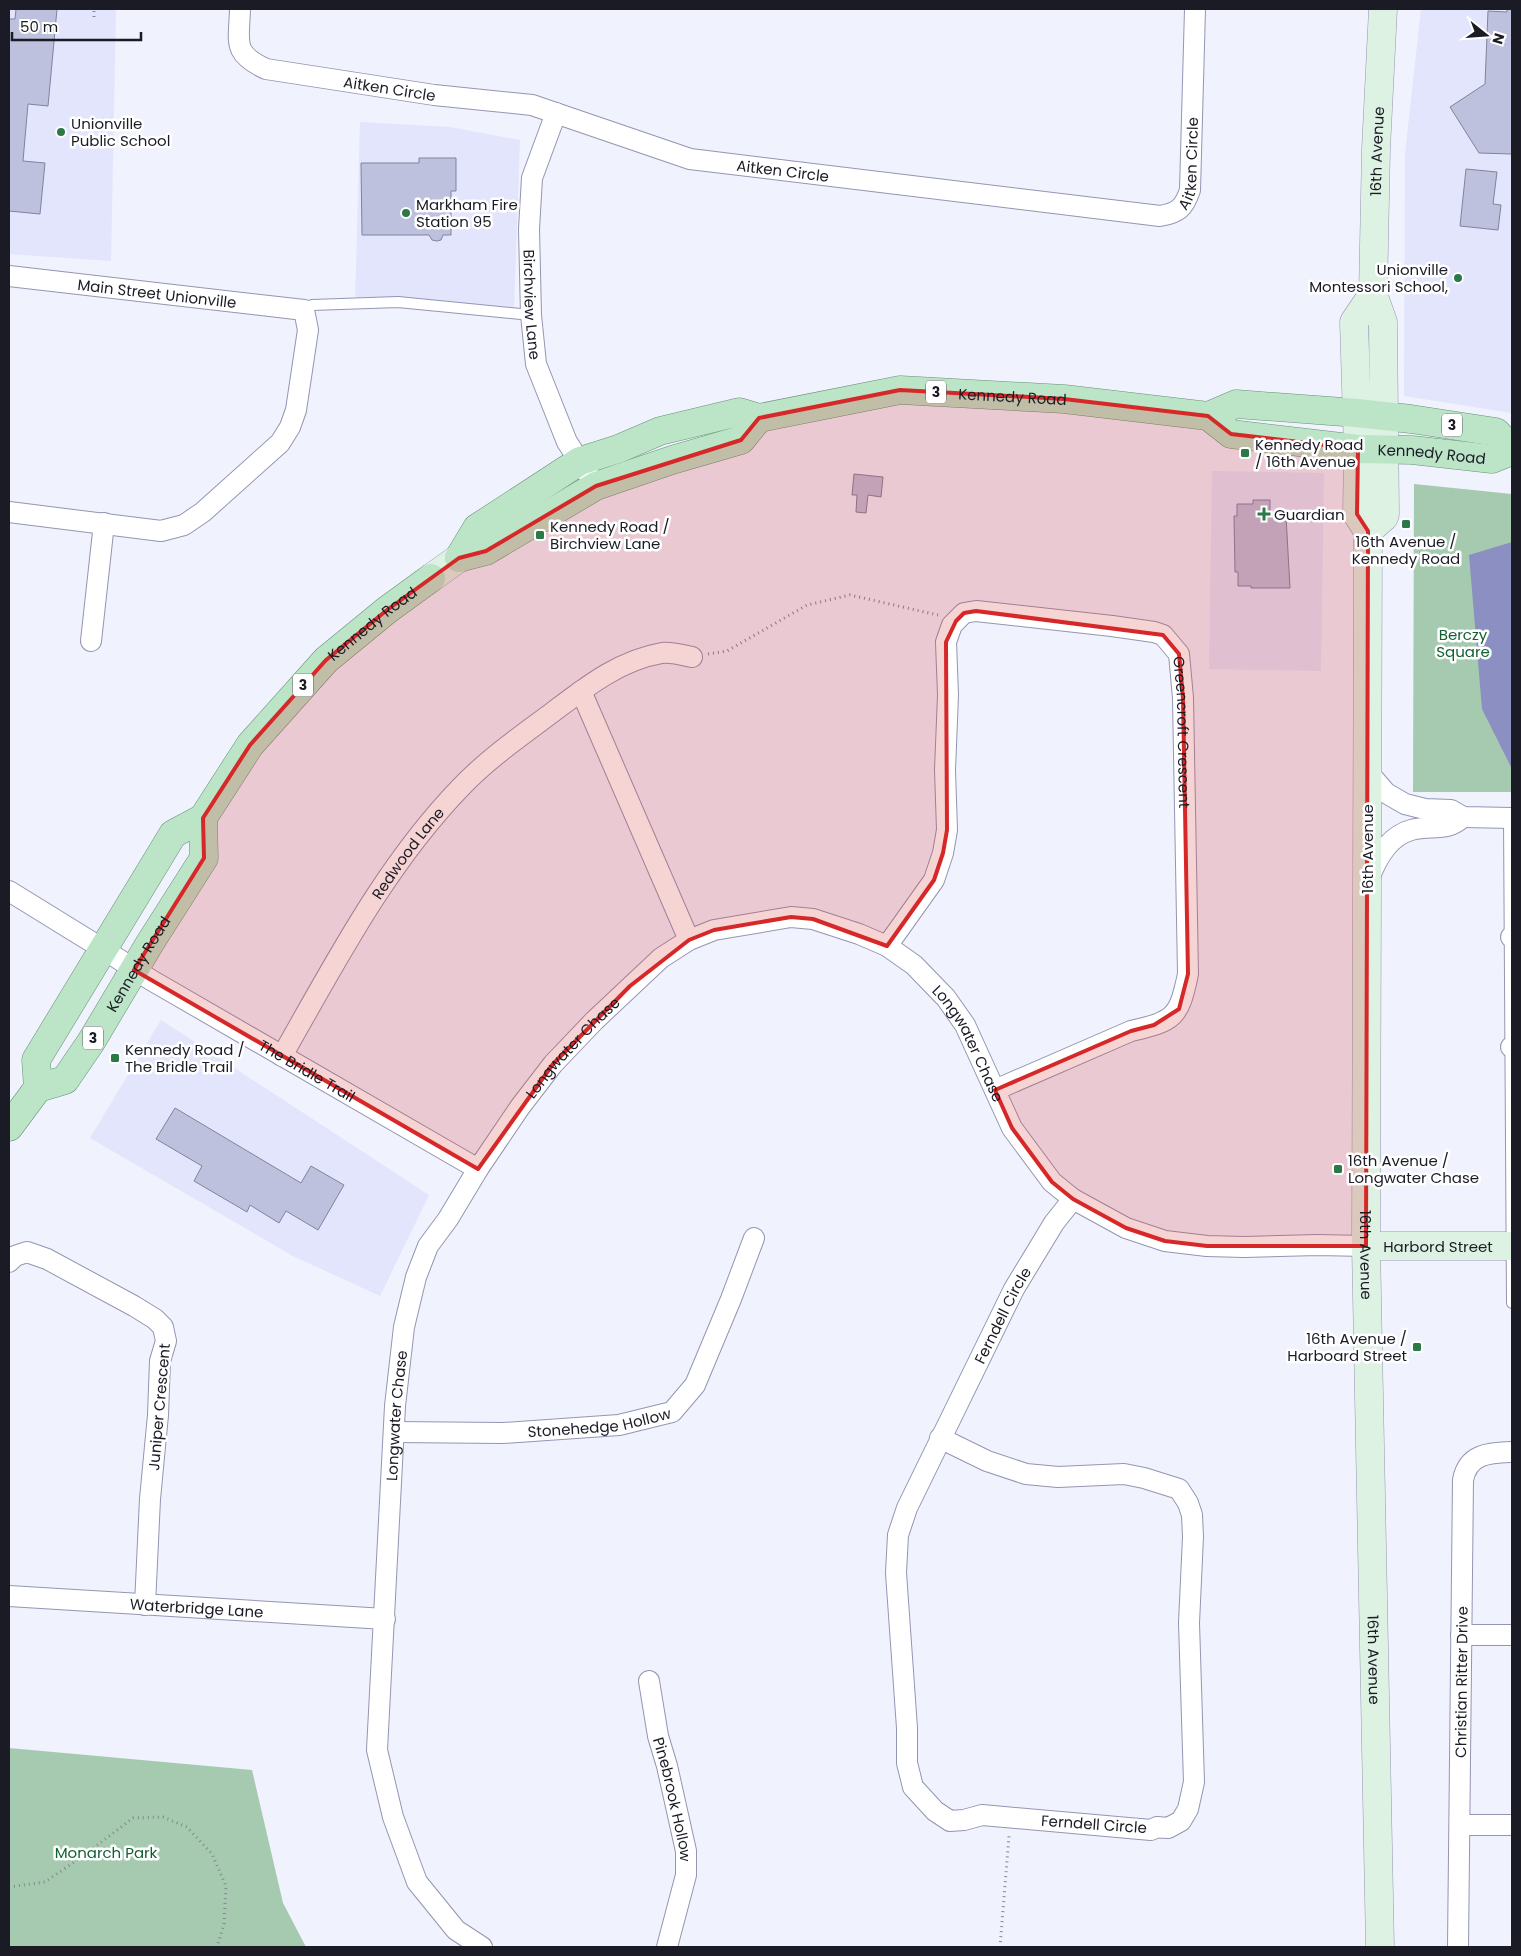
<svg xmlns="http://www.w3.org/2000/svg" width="1521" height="1956" viewBox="0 0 1521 1956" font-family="Poppins,sans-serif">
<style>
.built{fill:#e2e5fb}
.green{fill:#a6caaf}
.water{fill:#8b8fc2}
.building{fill:#bec1dd;stroke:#80839d}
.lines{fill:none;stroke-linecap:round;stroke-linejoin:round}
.lane-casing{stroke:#9396b1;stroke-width:12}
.street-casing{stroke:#9396b1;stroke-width:22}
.secondary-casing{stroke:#9396b1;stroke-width:29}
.primary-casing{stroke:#679276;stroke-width:29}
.path{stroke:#858791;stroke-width:3;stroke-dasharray:1 4;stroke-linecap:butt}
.lane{stroke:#fff;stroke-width:10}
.street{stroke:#fff;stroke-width:20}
.secondary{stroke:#def2e3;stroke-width:28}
.primary{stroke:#bce4c7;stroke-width:28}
.marked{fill:#d62828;fill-opacity:0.2;stroke:#d62828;stroke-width:4;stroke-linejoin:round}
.poi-dot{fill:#2c7948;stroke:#fff;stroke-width:2}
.labels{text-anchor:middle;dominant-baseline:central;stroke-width:5;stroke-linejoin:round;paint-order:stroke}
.shield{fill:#fff;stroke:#5f5f66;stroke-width:1}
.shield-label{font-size:14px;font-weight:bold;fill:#1a1b25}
.street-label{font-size:15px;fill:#1a1b25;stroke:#fff}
.poi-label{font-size:15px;fill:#1a1b25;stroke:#fff;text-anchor:start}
.park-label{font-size:15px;fill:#106132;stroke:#fff}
</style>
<rect width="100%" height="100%" fill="#f0f2fd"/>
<path class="built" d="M9 9H116L111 261 9 254Z
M1421 9H1512V413L1404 396 1405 154Z
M360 122 450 127 520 140 514 309 355 304Z
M1212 471 1324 473 1321 671 1209 669Z
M161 1020 429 1195 380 1296 293 1256 90 1138Z"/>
<path class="green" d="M1414 484 1512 494V792H1413Z
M9 1748 252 1770 283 1903 306 1947H9Z"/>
<path class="water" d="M1512 542V769L1482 709 1469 555Z"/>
<path class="building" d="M16 9H57L48 106 28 104 23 161 45 163 40 214 9 211V19H15Z
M1507 9H1512V154L1479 153 1450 107 1485 84 1488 11 1507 12Z
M419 158H456V191H451V235H443L441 240 437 241 432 240 429 235H362L361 163H419Z
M1466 169 1497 172 1493 204 1501 205 1498 230 1460 226Z
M854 474 883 477 881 497 868 495 866 513 856 512 857 495H852Z
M1253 500H1270V516H1286L1290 588H1251V586H1238V572H1235L1234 516H1237V504H1253Z
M175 1108 301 1183 311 1166 344 1185 318 1230 286 1211 279 1223 250 1205 247 1212 194 1181 202 1166 156 1139Z"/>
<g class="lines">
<defs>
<path id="lane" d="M304 310 312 305 398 302 531 315
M1509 818 1512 1303"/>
<g id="street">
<path id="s1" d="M240 9C239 43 232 53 266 69L434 95 532 105 690 159 1160 216C1178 213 1184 208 1190 190L1195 9"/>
<path id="s2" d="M556 113 532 178 529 229 531 315 536 364 567 442 596 486"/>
<path id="s3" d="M9 276 304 310 308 330 296 410 290 427 280 443 203 512 184 525 161 531 9 512"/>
<path d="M91 641 104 523"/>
<path d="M581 691 689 940"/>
<path d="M1367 771 1386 793 1405 804 1425 809 1451 810 1463 817 1512 818"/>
<path d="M1369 879C1376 860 1389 836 1411 830 1432 824 1446 833 1463 817"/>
<path id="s4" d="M9 891 103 949 151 980 478 1169"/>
<path d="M1511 937H1512"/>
<path id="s5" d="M887 946 934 880 943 853 947 830 945 770 948 695 946 642 952 625 964 613 976 611 1112 626 1154 632 1163 635 1179 654 1183 698 1188 974C1179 1018 1174 1021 1131 1031L995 1090"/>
<path d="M1511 1047H1512"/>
<path id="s6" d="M282 1056C335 963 386 864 462 786 489 758 522 735 553 712 586 687 620 660 662 653 671 652 683 655 692 657"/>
<path d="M9 1262 15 1256 27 1252 47 1259 134 1306 155 1319 163 1327 166 1341 160 1361 158 1415 150 1499 145 1605"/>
<path id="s7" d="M394 1432 503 1433 619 1425 672 1412 695 1385 731 1299 754 1238"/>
<path id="s8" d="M940 1438 987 1461 1026 1474 1058 1477 1124 1474 1144 1478 1179 1489 1188 1503 1192 1515 1193 1537 1189 1623 1194 1782 1188 1809 1181 1821 1168 1828 1157 1827 1151 1830 982 1815 964 1820 950 1821 935 1811 913 1787 907 1763V1728L896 1573 898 1535 907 1508 1014 1289 1054 1223 1073 1199"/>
<path id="s9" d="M9 1596 385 1619"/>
<path d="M1461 1635H1512"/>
<path id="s10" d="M649 1681 658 1736 667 1766 686 1851V1875L667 1947"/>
<path d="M1460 1825H1512"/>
<path id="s11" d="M482 1947 456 1930 417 1882 393 1817 377 1750 395 1406 404 1327 416 1277 428 1246 448 1219 478 1169 520 1107 553 1064 594 1021 661 958 689 940 714 930 791 917 813 919 859 934 887 946 914 965 946 998 965 1025 1012 1128 1052 1182 1073 1199 1126 1228 1165 1241 1207 1246 1244 1247 1317 1245 1366 1246"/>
<path id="s12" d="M1458 1947 1463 1480C1468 1453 1490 1453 1512 1452"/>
</g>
<g id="secondary">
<path id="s13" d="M1373 294 1354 322 1358 449 1357 514 1368 531 1366 1246 1380 1947"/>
<path id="s14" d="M1368 531 1384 517 1385 514 1383 322 1373 294 1376 149 1383 9"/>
<path d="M431 578 459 558"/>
<path id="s15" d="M1366 1246H1512"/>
</g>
<g id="primary">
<path id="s16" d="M1208 416 1231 434 1358 449 1412 450 1492 459 1512 451"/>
<path id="s17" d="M459 558 477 528 580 461 618 449 660 431 739 412 759 418 900 390 1064 399 1208 416 1236 404 1357 413 1411 419 1496 432 1512 449"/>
<path d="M459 558 486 551 596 486 672 460 741 440 759 418"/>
<path id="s18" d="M38 1088 36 1060 173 834 203 818 250 745 326 660 387 610 431 578"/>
<path id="s19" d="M9 1127 38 1088 65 1080 91 1042 150 943 204 858 203 818"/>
</g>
</defs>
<use href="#lane" class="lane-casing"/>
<use href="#street" class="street-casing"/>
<use href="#secondary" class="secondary-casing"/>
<use href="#primary" class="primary-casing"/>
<path class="path" d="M94 17V9
M708 654 727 651 807 605 850 595 938 615
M9 1887 45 1882 83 1856 133 1818 163 1817 187 1827 212 1854 226 1886 224 1924 217 1947
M1000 1947 1009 1836"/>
<use href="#lane" class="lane"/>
<use href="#street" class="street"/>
<use href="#secondary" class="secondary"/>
<use href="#primary" class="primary"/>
</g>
<path class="marked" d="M900 390 1064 399 1208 416 1231 434 1358 449 1357 514 1368 531 1366 1246H1207L1165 1241 1126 1228 1073 1199 1052 1182 1012 1128 995 1090 1131 1031 1154 1025 1179 1009 1188 974 1183 698 1179 654 1163 635 976 611 964 613 956 621 946 642 947 830 943 853 934 880 887 946 813 919 791 917 714 930 689 940 630 986 553 1064 478 1169 134 970 204 858 203 818 250 745 326 660 387 610 459 558 486 551 596 486 741 440 759 418Z"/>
<g class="poi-dot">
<circle cx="61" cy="132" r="5"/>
<circle cx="406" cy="213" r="5"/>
<circle cx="1458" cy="278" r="5"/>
<rect x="1240" y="448" width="10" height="10" rx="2.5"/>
<path d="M1261.5 506.5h5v5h5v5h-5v5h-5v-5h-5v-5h5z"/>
<rect x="1401" y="519" width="10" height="10" rx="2.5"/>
<rect x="535" y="530" width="10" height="10" rx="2.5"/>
<rect x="110" y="1053" width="10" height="10" rx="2.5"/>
<rect x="1333" y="1164" width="10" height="10" rx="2.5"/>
<rect x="1412" y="1342" width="10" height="10" rx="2.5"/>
</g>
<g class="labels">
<g class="shield">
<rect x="926" y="380.5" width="20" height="23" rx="4"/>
<rect x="1442" y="413.5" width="20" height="23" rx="4"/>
<rect x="293" y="673.5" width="20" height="23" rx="4"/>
<rect x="83" y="1026.5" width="20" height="23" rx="4"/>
</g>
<g class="shield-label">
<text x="936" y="392">3</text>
<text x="1452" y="425">3</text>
<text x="303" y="685">3</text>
<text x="93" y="1038">3</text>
</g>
<g class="street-label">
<text stroke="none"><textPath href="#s1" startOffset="198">Aitken Circle</textPath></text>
<text stroke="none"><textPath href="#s14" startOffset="389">16th Avenue</textPath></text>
<text stroke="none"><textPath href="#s1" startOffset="1051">Aitken Circle</textPath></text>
<text stroke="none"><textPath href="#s1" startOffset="602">Aitken Circle</textPath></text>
<text stroke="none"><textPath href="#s3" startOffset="149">Main Street Unionville</textPath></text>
<text stroke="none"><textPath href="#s2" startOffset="196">Birchview Lane</textPath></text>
<text stroke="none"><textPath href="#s17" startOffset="602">Kennedy Road</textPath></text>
<text stroke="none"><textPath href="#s16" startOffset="231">Kennedy Road</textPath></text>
<text stroke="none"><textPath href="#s18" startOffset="586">Kennedy Road</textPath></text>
<text stroke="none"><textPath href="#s5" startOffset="660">Greencroft Crescent</textPath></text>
<text transform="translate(1367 849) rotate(-90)">16th Avenue</text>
<text stroke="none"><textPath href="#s6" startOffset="239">Redwood Lane</textPath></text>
<text stroke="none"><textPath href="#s19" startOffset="214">Kennedy Road</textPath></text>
<text stroke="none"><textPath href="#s11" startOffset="1481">Longwater Chase</textPath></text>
<text stroke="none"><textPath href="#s11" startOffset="986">Longwater Chase</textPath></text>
<text stroke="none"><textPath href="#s4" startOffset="348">The Bridle Trail</textPath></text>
<text stroke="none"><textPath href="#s15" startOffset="72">Harbord Street</textPath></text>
<text stroke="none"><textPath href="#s13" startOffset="970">16th Avenue</textPath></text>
<text stroke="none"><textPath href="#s8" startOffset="1369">Ferndell Circle</textPath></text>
<text transform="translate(159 1407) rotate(-85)">Juniper Crescent</text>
<text stroke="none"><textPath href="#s11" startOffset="566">Longwater Chase</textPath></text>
<text stroke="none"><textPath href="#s7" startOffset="206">Stonehedge Hollow</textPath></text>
<text stroke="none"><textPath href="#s9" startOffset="188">Waterbridge Lane</textPath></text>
<text stroke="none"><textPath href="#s13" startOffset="1375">16th Avenue</textPath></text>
<text stroke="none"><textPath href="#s12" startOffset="265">Christian Ritter Drive</textPath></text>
<text stroke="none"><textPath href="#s10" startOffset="121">Pinebrook Hollow</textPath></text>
<text transform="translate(1094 1824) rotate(4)">Ferndell Circle</text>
</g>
<g class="poi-label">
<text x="71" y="123">Unionville<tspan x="71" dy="17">Public School</tspan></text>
<text x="416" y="204">Markham Fire<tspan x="416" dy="17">Station 95</tspan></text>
<text x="1448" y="269" text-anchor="end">Unionville<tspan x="1448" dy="17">Montessori School,</tspan></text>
<text x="1255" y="444">Kennedy Road<tspan x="1255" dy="17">/ 16th Avenue</tspan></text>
<text x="1274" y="514">Guardian</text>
<text x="550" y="526">Kennedy Road /<tspan x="550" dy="17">Birchview Lane</tspan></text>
<text x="1406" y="541" text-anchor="middle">16th Avenue /<tspan x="1406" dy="17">Kennedy Road</tspan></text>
<text x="125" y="1049">Kennedy Road /<tspan x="125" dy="17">The Bridle Trail</tspan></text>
<text x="1348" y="1160">16th Avenue /<tspan x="1348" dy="17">Longwater Chase</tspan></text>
<text x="1407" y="1338" text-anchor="end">16th Avenue /<tspan x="1407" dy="17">Harboard Street</tspan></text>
</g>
<g class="park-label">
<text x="1463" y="634">Berczy<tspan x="1463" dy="17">Square</tspan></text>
<text x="106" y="1852">Monarch Park</text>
</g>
</g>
<rect width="1521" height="1956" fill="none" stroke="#1a1b25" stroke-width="20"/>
<g transform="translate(1486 35) rotate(107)" stroke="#ffffff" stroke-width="4" paint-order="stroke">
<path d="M0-4L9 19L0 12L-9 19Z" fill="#1a1b25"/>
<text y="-8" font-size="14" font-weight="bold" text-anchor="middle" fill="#1a1b25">N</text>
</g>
<path d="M12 32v8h129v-8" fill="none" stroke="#1a1b25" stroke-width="2.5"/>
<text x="20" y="32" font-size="15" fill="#1a1b25" stroke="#ffffff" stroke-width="4" paint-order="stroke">50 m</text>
</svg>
